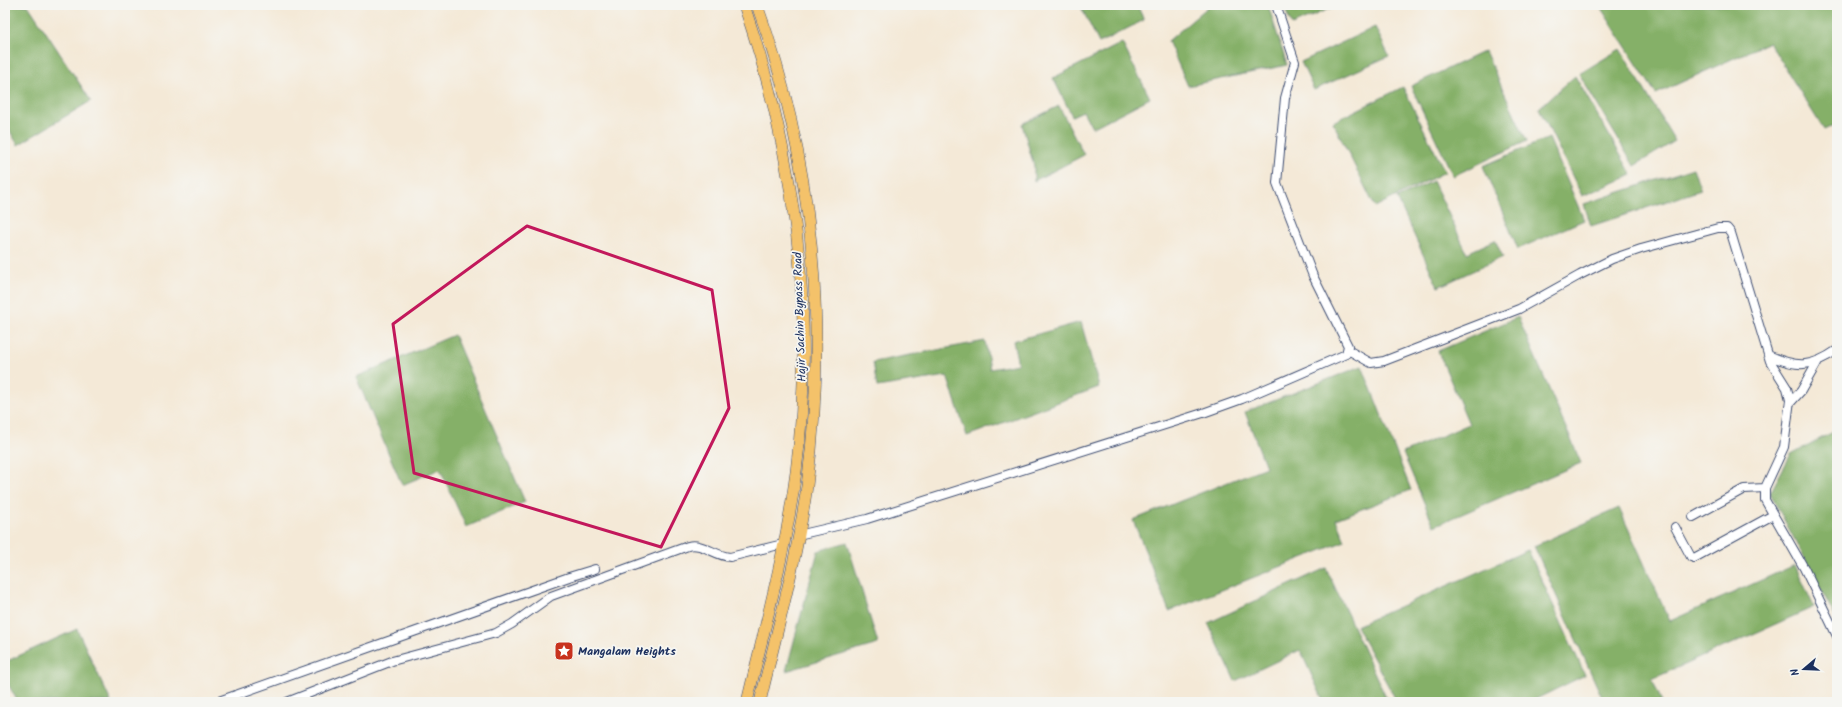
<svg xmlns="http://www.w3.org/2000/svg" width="1842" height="707" viewBox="0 0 1842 707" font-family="Kalam,sans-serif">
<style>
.forest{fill:#85b068;stroke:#507063}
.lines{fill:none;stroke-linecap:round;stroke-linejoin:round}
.minor-casing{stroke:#3c4b70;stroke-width:10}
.highway-casing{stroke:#3c4b70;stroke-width:12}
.minor{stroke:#fff;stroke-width:8}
.highway{stroke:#f4c26a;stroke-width:11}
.marked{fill:none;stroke:#c2185b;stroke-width:3;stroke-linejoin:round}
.labels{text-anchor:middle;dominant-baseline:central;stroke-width:3.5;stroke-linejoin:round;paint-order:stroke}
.street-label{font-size:12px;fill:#1b2f5e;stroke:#f6f6f2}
.poi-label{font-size:12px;font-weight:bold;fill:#1b2f5e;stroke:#f6f6f2;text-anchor:start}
</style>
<rect width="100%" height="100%" fill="#f6f6f2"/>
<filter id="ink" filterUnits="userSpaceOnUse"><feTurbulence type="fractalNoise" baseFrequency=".025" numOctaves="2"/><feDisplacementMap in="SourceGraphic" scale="8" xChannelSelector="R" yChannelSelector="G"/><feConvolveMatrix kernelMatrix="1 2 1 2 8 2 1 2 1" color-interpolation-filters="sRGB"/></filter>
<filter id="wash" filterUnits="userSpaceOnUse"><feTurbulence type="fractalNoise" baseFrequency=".012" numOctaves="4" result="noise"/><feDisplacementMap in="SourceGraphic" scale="16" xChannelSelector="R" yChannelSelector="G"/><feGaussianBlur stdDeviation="0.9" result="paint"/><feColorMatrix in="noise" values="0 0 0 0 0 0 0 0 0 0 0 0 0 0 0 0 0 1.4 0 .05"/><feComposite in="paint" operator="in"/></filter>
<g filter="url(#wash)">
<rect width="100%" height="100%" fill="#f4e9d7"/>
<path class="forest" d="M5 5H28L91 101 18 145 5 123Z
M1080 5H1137L1144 20 1099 43Z
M1210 5H1268L1287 65 1188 86 1168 41Z
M1283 5H1338L1292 25Z
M1599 5H1837V124L1824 130 1769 42 1656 94Z
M1375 27 1389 56 1314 90 1301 62Z
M1122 43 1150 98 1092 128 1083 111 1072 116 1053 78Z
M1620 49 1675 141 1634 166 1579 74Z
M1485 51 1527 141 1453 176 1411 86Z
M1575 76 1632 175 1582 196 1539 108Z
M1403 87 1445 172 1375 207 1333 122Z
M1059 106 1084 155 1034 181V166L1022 124Z
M1549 138 1584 220 1518 249 1483 166Z
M1693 168 1701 190 1591 226 1584 204Z
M1433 181 1467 253 1495 240 1503 257 1438 287 1397 198Z
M1518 317 1581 463 1434 526 1403 453 1469 424 1438 351Z
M1081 322 1099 387 967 436 947 376 877 387 873 362 985 341 990 369 1018 364 1013 341Z
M454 335 525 502 466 527 440 469 402 485 356 377Z
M1362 366 1411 490 1336 519 1345 541 1169 611 1133 520 1266 467 1245 412Z
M1837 430V620L1770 493 1791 454Z
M1619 508 1670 621 1795 565 1814 607 1652 679 1662 702H1604L1534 546Z
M847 542 878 644 786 671 818 551Z
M1528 550 1585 675 1530 702H1397L1356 626Z
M1326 568 1388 702H1324L1300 650 1235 681 1208 623Z
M77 629 111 702H18L5 679V662Z"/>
</g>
<g filter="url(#ink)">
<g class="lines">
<defs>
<path id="minor" d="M1348 350 1371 363 1384 361 1519 309 1580 275 1612 259 1641 249 1718 228H1727L1731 233 1770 361 1787 388 1790 400 1784 447 1765 488V500L1804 568 1837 636
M1768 355C1797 368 1811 368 1837 350
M1790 403 1801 391 1817 363
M1693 517 1744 489 1765 488
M1675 527 1691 557 1694 558 1773 515
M798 535 867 519 1203 413 1242 399 1346 354 1348 346 1313 276 1277 183 1285 98 1295 62 1276 5
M216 702 569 577 595 569
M287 702 392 661 496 633 512 624 551 596 688 546C702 542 715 556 730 557L783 544"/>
<path id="highway" d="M744 5C795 155 816 314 796 472 786 550 765 626 747 702
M757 5C813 158 828 324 807 486 797 559 777 631 760 702"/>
</defs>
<use href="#minor" class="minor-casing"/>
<use href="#highway" class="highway-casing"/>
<use href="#minor" class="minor"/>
<use href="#highway" class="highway"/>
</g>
</g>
<path class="marked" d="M527 226 712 290 729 408 661 547 414 473 393 324Z"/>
<defs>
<symbol id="sight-square" viewBox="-11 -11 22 22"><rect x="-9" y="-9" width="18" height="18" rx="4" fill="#c8321e" stroke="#f6f6f2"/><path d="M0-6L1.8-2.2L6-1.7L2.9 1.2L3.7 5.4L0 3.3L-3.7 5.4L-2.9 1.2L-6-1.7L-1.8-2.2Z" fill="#fff"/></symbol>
</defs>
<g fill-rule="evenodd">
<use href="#sight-square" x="553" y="640" width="22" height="22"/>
</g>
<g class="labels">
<g class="street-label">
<text transform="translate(800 317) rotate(-92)">Hajir Sachin Bypass Road</text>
</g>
<g class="poi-label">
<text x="578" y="651">Mangalam Heights</text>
</g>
</g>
<rect width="1842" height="707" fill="none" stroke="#f6f6f2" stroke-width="20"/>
<g transform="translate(1804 669) rotate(251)" stroke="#f6f6f2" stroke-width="3" paint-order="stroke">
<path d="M0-3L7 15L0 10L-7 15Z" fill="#1b2f5e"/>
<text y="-6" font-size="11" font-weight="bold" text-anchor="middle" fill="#1b2f5e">N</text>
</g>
</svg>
